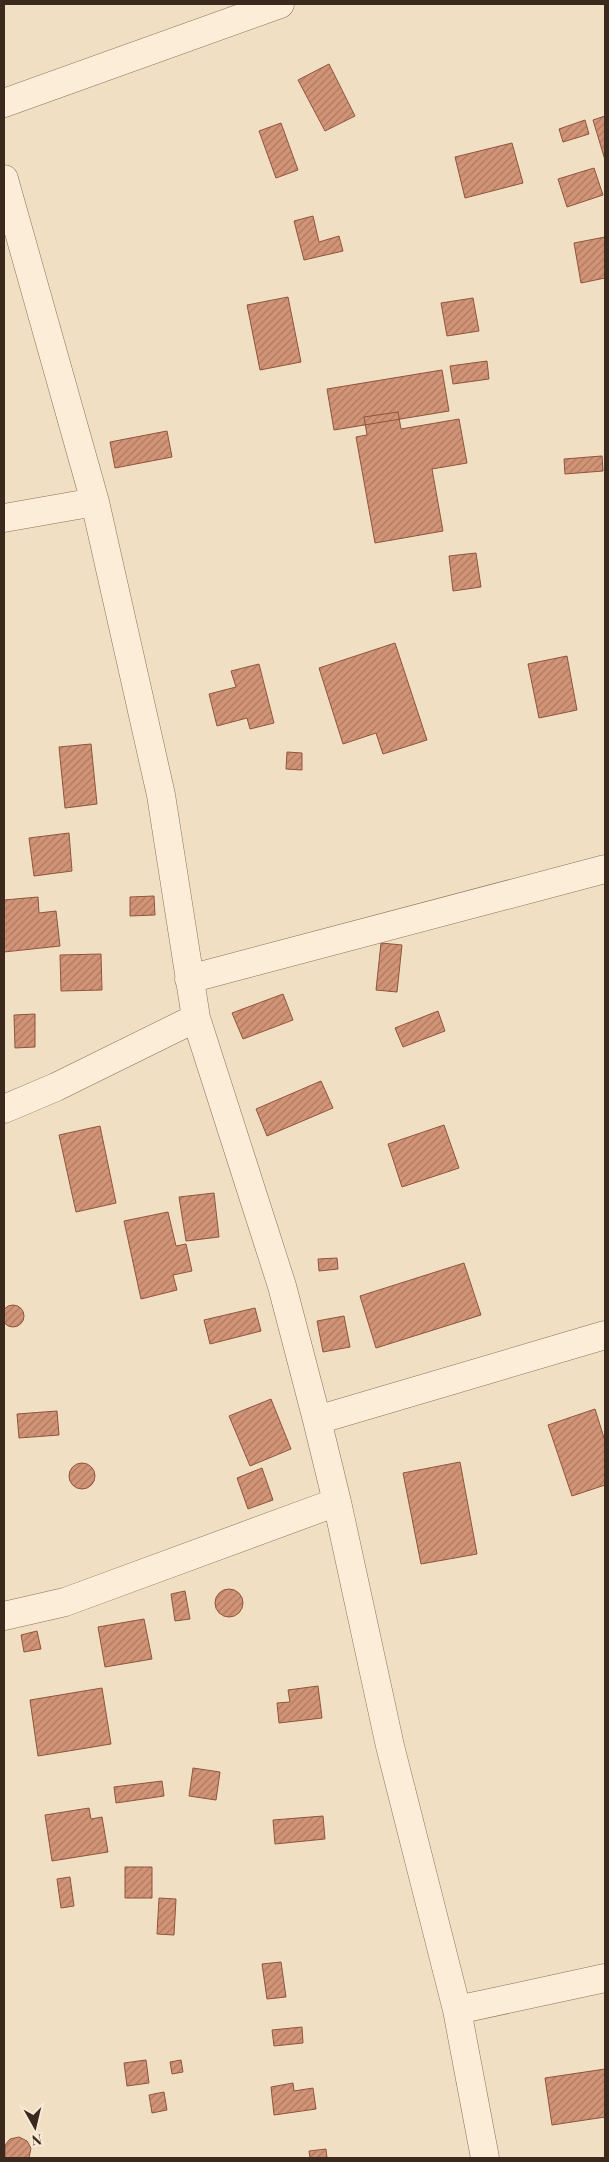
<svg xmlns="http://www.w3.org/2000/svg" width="609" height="2162" viewBox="0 0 609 2162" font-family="'Playfair Display',serif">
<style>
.building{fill:url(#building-hatch);stroke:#8e553c}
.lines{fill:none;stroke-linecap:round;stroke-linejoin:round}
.minor-casing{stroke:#8d6f58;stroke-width:29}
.minor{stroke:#fbedd8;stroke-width:28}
</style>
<defs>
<pattern id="building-hatch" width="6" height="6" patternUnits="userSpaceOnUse" patternTransform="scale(1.25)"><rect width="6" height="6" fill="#d29477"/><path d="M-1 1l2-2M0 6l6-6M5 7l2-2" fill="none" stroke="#ac7961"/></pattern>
</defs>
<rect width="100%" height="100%" fill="#f1dfc3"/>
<path class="building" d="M329 64 355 116 325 131 298 80Z
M605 116V160L593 120Z
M585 120 589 134 563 142 559 129Z
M281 123 298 170 276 178 259 131Z
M512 143 523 183 465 198 455 157Z
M594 168 603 195 567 207 558 179Z
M313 216 319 242 339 236 343 251 304 260 294 221Z
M605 237V278L581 283 574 243Z
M288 297 301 362 260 370 247 305Z
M473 298 479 331 447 336 441 303Z
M487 361 489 379 453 384 450 366Z
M442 370 449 411 334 430 327 389Z
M398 412 401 429 459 419 467 463 432 469 443 531 375 543 356 437 367 435 364 417Z
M167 431 172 457 115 468 110 442Z
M602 456 603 471 565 474 564 459Z
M476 553 481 587 453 591 449 556Z
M395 643 427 740 383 754 376 733 343 744 319 668Z
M567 656 577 710 539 718 528 664Z
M259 664 274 723 250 729 247 718 217 726 209 694 236 687 231 671Z
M91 744 97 804 65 808 59 747Z
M287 752 302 753V770L286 769Z
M69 833 72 871 34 876 29 838Z
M154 896 155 915 130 916V897Z
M38 897 39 913 56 911 60 946 4 952V900Z
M381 943 402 945 397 992 376 990Z
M101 954 102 990 61 991 60 955Z
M283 994 293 1020 243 1039 232 1013Z
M438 1011 445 1031 403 1047 395 1028Z
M35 1014V1047L15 1048 14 1015Z
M321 1081 333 1108 267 1136 256 1109Z
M444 1125 459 1168 402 1187 388 1144Z
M100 1126 116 1203 76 1212 59 1135Z
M214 1193 219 1237 186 1241 179 1197Z
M168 1212 176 1246 186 1244 192 1271 173 1275 177 1290 141 1299 124 1221Z
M337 1258 338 1269 319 1271 318 1259Z
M464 1263 481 1315 376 1348 360 1296Z
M2 1316a11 11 0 1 1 22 0a11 11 0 1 1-22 0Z
M255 1308 261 1331 210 1344 204 1320Z
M344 1316 350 1347 323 1352 317 1321Z
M271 1399 291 1449 250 1466 229 1416Z
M595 1409 605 1441V1485L572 1496 548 1425Z
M57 1411 59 1435 19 1438 17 1414Z
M460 1462 477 1554 421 1564 403 1473Z
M69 1476a13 13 0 1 1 26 0a13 13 0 1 1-26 0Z
M262 1468 273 1500 248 1509 237 1478Z
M215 1603a14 14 0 1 1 28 0a14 14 0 1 1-28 0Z
M185 1591 190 1619 175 1621 171 1594Z
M144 1619 152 1659 105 1667 98 1627Z
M37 1631 41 1649 24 1652 21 1635Z
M318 1686 322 1718 279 1723 277 1703 290 1702 288 1690Z
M102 1688 111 1744 38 1756 30 1700Z
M193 1768 220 1772 216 1800 189 1796Z
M162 1781 164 1796 116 1803 114 1787Z
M89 1808 91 1819 102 1817 108 1852 52 1861 45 1815Z
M323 1816 325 1839 275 1844 273 1820Z
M125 1867H152V1898H125Z
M70 1877 74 1906 61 1908 57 1879Z
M159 1898 176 1899 174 1935 157 1934Z
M281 1962 286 1997 267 1999 262 1964Z
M302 2027 303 2043 274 2046 272 2030Z
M146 2060 149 2083 127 2086 124 2063Z
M181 2060 183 2072 172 2074 170 2062Z
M605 2069V2117L552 2125 545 2078Z
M293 2083 294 2091 313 2088 316 2109 274 2115 271 2087Z
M164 2092 167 2110 152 2113 149 2095Z
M19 2137 27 2141 31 2148 29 2158H5V2145L10 2139Z
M326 2149 327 2158H310L309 2151Z"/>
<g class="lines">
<defs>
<path id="minor" d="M4 103 280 4
M4 179 95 502 161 795 196 1018 282 1286 317 1420 337 1502 390 1746 457 2010 485 2158
M4 518 95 502
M189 979 605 869
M4 1109 56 1087 196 1018
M317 1420 605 1335
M4 1616 65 1602 337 1502
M457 2010 605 1978"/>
</defs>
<use href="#minor" class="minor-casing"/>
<use href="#minor" class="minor"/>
</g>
<rect width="609" height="2162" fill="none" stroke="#3c291e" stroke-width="10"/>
<g transform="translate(35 2127) rotate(172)" stroke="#f8ead4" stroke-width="4" paint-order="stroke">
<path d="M0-4L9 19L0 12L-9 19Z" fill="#3c291e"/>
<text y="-8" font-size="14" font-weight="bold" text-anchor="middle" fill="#3c291e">N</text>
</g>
</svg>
